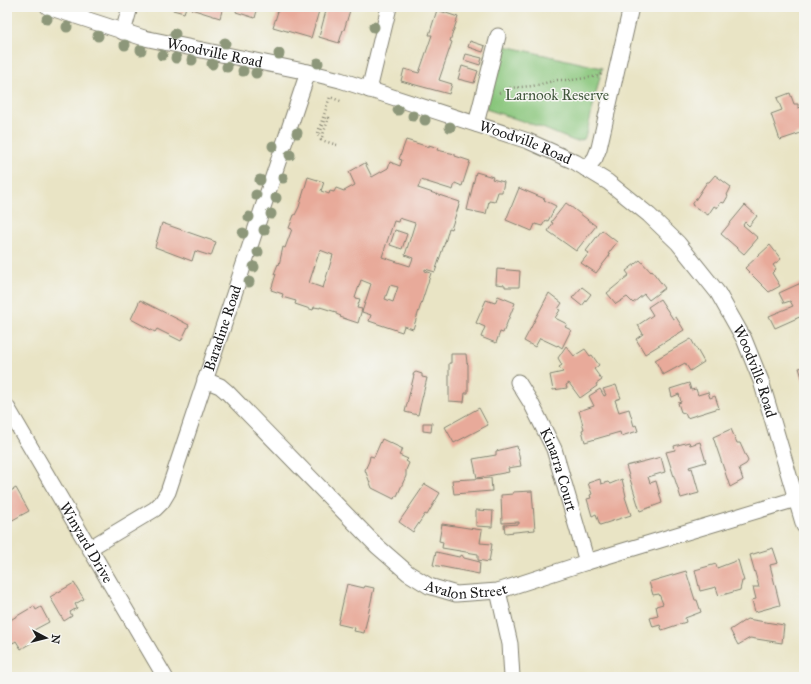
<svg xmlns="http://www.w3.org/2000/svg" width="811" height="684" viewBox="0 0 811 684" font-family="'IM FELL Great Primer',serif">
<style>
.green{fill:#89c67b;stroke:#52714c}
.building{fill:#e8aa9a;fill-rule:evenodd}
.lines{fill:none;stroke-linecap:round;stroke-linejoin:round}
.minor-casing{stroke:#828070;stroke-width:17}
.path{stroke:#828070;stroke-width:2.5;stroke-dasharray:1 3;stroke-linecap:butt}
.minor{stroke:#fff;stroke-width:15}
.tree{fill:#8d977a}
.labels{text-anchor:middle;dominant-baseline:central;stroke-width:3;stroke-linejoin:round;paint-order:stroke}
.street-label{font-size:15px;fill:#1c1c1c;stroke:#f6f6f2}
.park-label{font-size:15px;fill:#42583d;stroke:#f6f6f2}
</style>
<rect width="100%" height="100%" fill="#f6f6f2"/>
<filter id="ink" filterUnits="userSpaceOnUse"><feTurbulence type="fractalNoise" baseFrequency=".025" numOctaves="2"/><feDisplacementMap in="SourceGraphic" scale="8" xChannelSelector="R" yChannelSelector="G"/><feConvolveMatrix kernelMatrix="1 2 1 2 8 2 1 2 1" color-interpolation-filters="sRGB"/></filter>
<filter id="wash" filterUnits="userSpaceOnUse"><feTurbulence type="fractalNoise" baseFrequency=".012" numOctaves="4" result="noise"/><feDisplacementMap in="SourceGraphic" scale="16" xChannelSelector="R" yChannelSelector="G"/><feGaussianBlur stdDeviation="0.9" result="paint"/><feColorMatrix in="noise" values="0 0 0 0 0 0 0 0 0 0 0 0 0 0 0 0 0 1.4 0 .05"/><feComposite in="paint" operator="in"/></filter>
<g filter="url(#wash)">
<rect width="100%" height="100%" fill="#e9e4c5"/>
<path class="green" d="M501 45 602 68 587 132 584 139 579 141H574L540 127 486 109Z"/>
<g id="blocks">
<path class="building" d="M173 7H186L184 13 173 10Z
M192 7H223L220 18 191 9Z
M237 7H258L255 18 236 12Z
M293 7H313V9L319 11 311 38 273 27 279 8 291 11Z
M327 7H351L344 30H343L339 43 319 37Z
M437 10 458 17 450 41 452 42 439 80 452 84 449 94 401 81 404 69 419 73 432 35H429Z
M470 41 485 46 483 52 468 47Z
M466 54 482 58 480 65 464 60Z
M462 66 478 71 474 83 458 79Z
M790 93 794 104H798V108L804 106V115L802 116 804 122V132L780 140 771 114 782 110 777 98Z
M406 140 429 147V145L438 148 437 150 455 154V156L470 161 462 186 455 183 453 190 421 180 418 188 460 202 451 229 449 228 446 239 435 272 425 269V271L431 273 413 329 404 326 402 332 369 321 371 315 362 312 371 284 361 280 355 298 360 299 357 308 362 309 358 323 340 317 341 316 336 314V312L320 307V308L314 307 313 310 295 304 296 301 282 297 283 294 271 290 276 274H274L278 264 279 265 283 247 285 248 292 229 289 228 294 215H295L299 207 308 177 324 182 321 191 329 194 330 191 334 192 336 188 344 191 355 185 349 172 365 163 372 177 388 168 390 162 400 166 402 160 399 159ZM399 218 415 223 405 255 413 258 410 266 382 257 394 221 398 222ZM320 250 333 255 323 288 309 283ZM390 285 398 287 393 302 385 299Z
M476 172 493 177 492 179 504 182 502 192H498L495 202 489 201 486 214 467 210Z
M715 175 731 187 727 195 728 196 724 203 721 202 717 208 714 206 708 215 692 205 707 182H709Z
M519 188 545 199 544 200 556 206 548 221 546 220 542 226 535 224 532 231 506 220Z
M566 203 596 226 576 251 548 231 553 223 551 222Z
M745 205 757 216 749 226 745 222 743 225 758 238 744 254 721 234Z
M162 223 216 242 211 256 195 251 192 261 155 247Z
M395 230 407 234 402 249 390 245Z
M602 230 617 242 608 254 610 255 596 273 581 263 589 253 586 251Z
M770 245 781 259 773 265 776 269 772 273 780 286 769 292 745 268Z
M640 260 651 272 652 271 665 288 649 300 644 294 633 303 627 297 616 304 607 293 629 275 626 271Z
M497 269 520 271 519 287H505V285L496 284Z
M801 283 804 290V315L775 328 769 316 793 306 790 301 784 303 779 293Z
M582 287 591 294 582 306 572 298Z
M549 293 562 303 558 309 560 310 555 318 567 324 565 327 571 330 562 348 558 345 557 346 540 338 535 347 524 341Z
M498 296 515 303 503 333 500 332 496 343 481 337 485 327 476 323 486 300 495 303Z
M660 299 673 319 676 317 684 330 645 354 636 339 643 334 638 325 653 315 648 307Z
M140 300 189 325 181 341 157 329 155 332 131 319Z
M691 339 704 362 690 371 685 363 663 375 655 360Z
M566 346 574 356 585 349 590 356 592 355 599 365 594 369 602 380 596 384 597 386 580 398 569 383 566 385 567 388 553 390 550 375 563 372 559 367 562 365 558 358Z
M451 354H466L467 363 468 364V393H465L464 402 449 401V363H451Z
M804 367V383L799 368Z
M416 372 422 374V377L427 378 418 415 405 412 414 375H413L414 373Z
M689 383 691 390 696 389 698 395 708 392 710 398 715 396 719 408 687 418 685 413 681 412 678 403 681 402 679 394 672 397 670 389Z
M616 385 621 398 615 400 619 412 629 409 634 426 636 425 638 431 621 436 620 432 585 442 582 430 584 429 579 411 594 406 589 396 600 389 604 396 606 395 603 389Z
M479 408 488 425 454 443 445 427Z
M423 423H432L431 432 423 431Z
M731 429 737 443H740L748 461 746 464 739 468 743 480 730 487 713 437Z
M382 439 403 449 399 455 408 459 406 461 409 463 406 470V476L397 496H395L394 499 372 488 365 470 369 461 370 456 374 457Z
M689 442 690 445 700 442 706 462 689 467 690 469 692 468 699 493 681 498 666 452 675 450 674 446Z
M517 446 521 466 508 468 509 472 477 478 473 459 496 455V451Z
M661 457 665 472 648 477 650 483 656 481 662 503 640 511 626 466Z
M491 478 492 491 454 494 452 480Z
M600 479 601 484 608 482 610 484 622 479 626 496 625 497 631 515 600 525 596 514 592 516 587 499 591 498 590 495 592 494 588 483Z
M425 484 440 493 427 515 425 514 413 532 399 522Z
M16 488 29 511 7 523V493Z
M532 491 535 530 505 533 504 525 519 524V522L502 523 501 495 513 494V492Z
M476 510 493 511 492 527 476 526Z
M442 524 482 530 480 543 492 544 489 562 478 560V554L442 548 443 542 439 541Z
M773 548 778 563 770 565 780 605 755 612 752 600 756 599 753 587H759L750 555Z
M436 552 459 557 462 555 464 558 480 562 479 574 433 565Z
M738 560 744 581H742L740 590 719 596 716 587 700 591 695 570 716 564 717 568Z
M686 571 695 600H697L701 612 685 618 686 622 662 630 660 625 653 627 650 618 658 616 656 606 663 604 659 594 653 595 649 582Z
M74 583 84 599 75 604 77 608 70 612 72 616 64 621 50 597Z
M347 584 364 588 365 586 374 588 364 633 354 631 355 628 338 624Z
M34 606 36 610 41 607 49 622 34 630 39 638 21 649 16 641 13 643 7 633V622Z
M747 619 784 625 782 643 750 638 738 645 730 630Z"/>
</g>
</g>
<g filter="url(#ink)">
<use href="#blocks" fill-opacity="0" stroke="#828070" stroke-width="1"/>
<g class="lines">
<defs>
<g id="minor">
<path id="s1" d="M48 7 144 38 308 72 340 80 528 141 575 162 608 182 649 215 678 243 718 293 744 339 761 381 804 526"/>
<path d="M123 32 130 7"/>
<path d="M369 90 389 7"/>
<path d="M476 124 498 36"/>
<path d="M586 169 595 158 599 148 631 7"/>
<path id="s2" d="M205 380 220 386 227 392 377 546 408 573 429 586 456 594 498 591 587 562 796 499"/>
<path id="s3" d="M518 382 531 403 554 449 587 562"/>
<path id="s4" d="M7 407 165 677"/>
<path id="s5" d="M90 548 155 509 162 502 168 492 308 72"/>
<path d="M498 591 510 644 512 677"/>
</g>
</defs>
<use href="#minor" class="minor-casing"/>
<path class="path" d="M499 93 509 88 533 86 557 80H572L599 76 601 74
M337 145 321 140 329 118 326 117 319 136 317 135 330 97 343 102"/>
<use href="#minor" class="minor"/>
</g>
<g class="tree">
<circle cx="47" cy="19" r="5.5"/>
<circle cx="67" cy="27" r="5.5"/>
<circle cx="374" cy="27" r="5.5"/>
<circle cx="175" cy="34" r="5.5"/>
<circle cx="98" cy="36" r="5.5"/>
<circle cx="225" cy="43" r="5.5"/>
<circle cx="125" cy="45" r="5.5"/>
<circle cx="141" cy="50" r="5.5"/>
<circle cx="279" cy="54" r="5.5"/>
<circle cx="162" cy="55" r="5.5"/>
<circle cx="176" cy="58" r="5.5"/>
<circle cx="192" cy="60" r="5.5"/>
<circle cx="318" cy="63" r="5.5"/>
<circle cx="212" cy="64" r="5.5"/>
<circle cx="227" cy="67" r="5.5"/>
<circle cx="243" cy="71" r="5.5"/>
<circle cx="256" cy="73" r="5.5"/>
<circle cx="398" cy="110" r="5.5"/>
<circle cx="413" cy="116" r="5.5"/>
<circle cx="425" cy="120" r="5.5"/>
<circle cx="450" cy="127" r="5.5"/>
<circle cx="297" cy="133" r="5.5"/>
<circle cx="273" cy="146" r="5.5"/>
<circle cx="290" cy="155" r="5.5"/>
<circle cx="283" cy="178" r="5.5"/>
<circle cx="260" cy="180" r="5.5"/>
<circle cx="256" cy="195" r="5.5"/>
<circle cx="276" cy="198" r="5.5"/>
<circle cx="271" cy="214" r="5.5"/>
<circle cx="249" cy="217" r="5.5"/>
<circle cx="264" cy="230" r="5.5"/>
<circle cx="243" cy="233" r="5.5"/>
<circle cx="258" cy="252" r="5.5"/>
<circle cx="254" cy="267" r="5.5"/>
<circle cx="249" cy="282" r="5.5"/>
</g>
</g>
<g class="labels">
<g class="street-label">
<text stroke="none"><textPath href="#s1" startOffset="173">Woodville Road</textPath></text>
<text stroke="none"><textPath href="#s1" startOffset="497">Woodville Road</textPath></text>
<text stroke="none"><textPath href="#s5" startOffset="270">Baradine Road</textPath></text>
<text stroke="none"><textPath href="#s1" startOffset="833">Woodville Road</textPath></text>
<text stroke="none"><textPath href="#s3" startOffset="97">Kinarra Court</textPath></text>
<text stroke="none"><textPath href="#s4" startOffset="157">Winyard Drive</textPath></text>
<text stroke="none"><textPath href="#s2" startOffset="344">Avalon Street</textPath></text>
</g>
<g class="park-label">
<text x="557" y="95">Larnook Reserve</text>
</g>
</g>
<rect width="811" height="684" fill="none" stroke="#f6f6f2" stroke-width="24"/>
<g transform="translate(46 638) rotate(97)" stroke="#f6f6f2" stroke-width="3" paint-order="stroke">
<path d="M0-3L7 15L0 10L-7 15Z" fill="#1c1c1c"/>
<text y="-6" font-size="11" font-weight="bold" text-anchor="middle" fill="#1c1c1c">N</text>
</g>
</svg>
